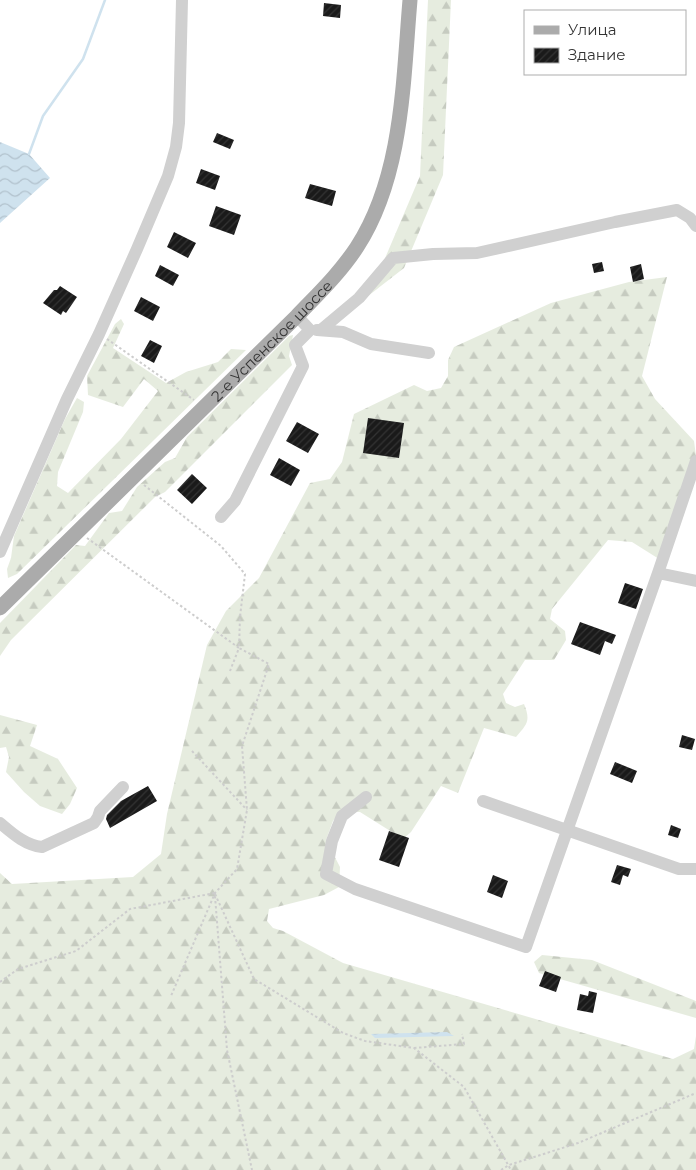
<svg xmlns="http://www.w3.org/2000/svg" width="696" height="1170" viewBox="0 0 696 1170" font-family="Montserrat,sans-serif">
<style>
.forest{fill:url(#forest-firs)}
.water{fill:url(#water-waves)}
.lines{fill:none;stroke-linecap:round;stroke-linejoin:round}
.stream{stroke:#cfe2ee;stroke-width:2.5}
.building{fill:url(#building-hatch)}
.path{stroke:#cdcdcd;stroke-width:2;stroke-dasharray:2.5 2.5;stroke-linecap:butt}
.minor{stroke:#d0d0d0;stroke-width:12}
.major{stroke:#ababab;stroke-width:15}
.labels{text-anchor:middle;dominant-baseline:central;stroke-width:5;stroke-linejoin:round;paint-order:stroke}
.street-label{font-size:15px;fill:#333;stroke:#fff}
</style>
<defs>
<pattern id="forest-firs" width="22" height="20" patternUnits="userSpaceOnUse" patternTransform="scale(1.25)"><rect width="22" height="20" fill="#e6ecdf"/><path d="M5 1l3.5 6h-7zM16 11l3.5 6h-7z" fill="#c6cbc0"/></pattern>
<pattern id="water-waves" width="16" height="10" patternUnits="userSpaceOnUse" patternTransform="scale(1.25)"><rect width="16" height="10" fill="#cfe2ee"/><path d="M0 5q4-4 8 0t8 0" fill="none" stroke="#b2c2cd"/></pattern>
<pattern id="building-hatch" width="6" height="6" patternUnits="userSpaceOnUse" patternTransform="scale(1.25)"><rect width="6" height="6" fill="#1a1a1a"/><path d="M-1 1l2-2M0 6l6-6M5 7l2-2" fill="none" stroke="#333"/></pattern>
</defs>
<rect width="100%" height="100%" fill="#fff"/>
<path class="forest" d="M428 0H451L443 175 404 268 327 328 383 263 420 176Z
M667 277 642 376 655 399 694 441 696 456 659 559 632 542 608 540 552 609 550 619 565 631 566 640 554 660H525L503 694 506 703 515 707 524 704C531 721 527 724 516 737L484 728 458 793 441 786 411 832 403 839 360 812H340L333 821 326 840 340 867 339 887 324 895 269 909 267 921 273 928 283 931 343 963 673 1059 694 1049 696 1036V1170H0V873L12 884 133 877 161 854 167 814 207 645 226 611 259 578 310 483 330 479 342 462 354 414 414 385 427 391 441 388 448 376V360L454 347 551 303 629 282Z
M121 319 124 324 113 348 166 383 186 372 218 362 231 349 246 350 17 574 8 578 7 569 11 558 14 536 65 419 77 398 84 402 83 412 58 472 57 486 68 493 121 439 158 391 144 379 123 407 88 395 87 376 115 324Z
M293 335 289 356 292 365 165 492 155 497 11 640 0 656V623L76 545 85 546 109 513 122 511 137 487 165 462 175 458 187 437 289 336Z
M0 715 37 725 30 746 58 759 77 788 70 804 62 814 40 806 24 792 6 772 9 757 6 747 0 748Z
M542 955 592 960 696 1001V1018L539 973 534 962Z"/>
<path class="water" d="M0 142 29 154 50 178 0 223Z
M447 1032 454 1036 375 1038 371 1034Z"/>
<g class="lines">
<path class="stream" d="M29 154 43 116 83 59 105 0"/>
</g>
<path class="building" d="M324 3 341 5 340 18 323 16Z
M217 133 234 140 230 149 213 142Z
M201 169 220 176 215 190 196 183Z
M310 184 336 191 332 206 305 198Z
M216 206 241 215 234 235 209 226Z
M174 232 196 243 188 258 167 247Z
M602 262 604 271 594 273 592 264Z
M641 264 644 279 633 282 630 267Z
M160 265 179 275 173 286 155 276Z
M60 286 77 297 66 313 63 311 61 315 43 303 54 290H57Z
M141 297 160 307 153 321 134 311Z
M150 340 162 346 154 363 141 356Z
M368 418 404 423 399 458 363 453Z
M297 422 319 434 308 453 286 441Z
M279 458 300 470 291 486 270 475Z
M192 474 207 488 192 504 177 490Z
M625 583 643 589 636 609 618 603Z
M580 622 616 635 612 644 605 641 600 655 571 644Z
M682 735 695 739 692 750 679 747Z
M615 762 637 771 632 783 610 774Z
M148 786 157 801 110 828 106 819 107 815 121 801Z
M671 825 681 829 678 838 668 835Z
M389 831 409 838 399 867 379 860Z
M617 865 631 869 628 877 623 875 620 885 611 882Z
M493 875 508 881 502 898 487 892Z
M545 971 561 977 556 992 539 986Z
M589 991 597 993 593 1013 577 1010 580 994 588 996Z"/>
<g class="lines">
<path class="path" d="M107 339 194 400
M144 485 221 546 245 574 240 617 239 648 269 664 242 746 247 810 237 869 215 893 171 996
M87 538 239 648 230 671
M192 751 247 810
M215 894 254 979 343 1033 365 1041 414 1048 464 1087 511 1170
M215 896 227 1050 252 1170
M0 982 18 969 76 951 130 909 215 893
M414 1048 464 1044 462 1034
M501 1170 509 1165 578 1143 696 1093"/>
<path class="minor" d="M322 329 359 298 393 258 433 254 477 253 615 222 677 210 690 218 696 226
M317 330 343 332 371 344 429 353
M221 517 235 501 303 366 295 345 310 330 297 316
M0 552 67 399 99 334 137 249 168 176 176 147 179 123 182 0
M658 573 696 581
M366 797 342 816 332 841 326 874 355 889 526 947 658 573 696 461
M483 801 679 869H696
M0 823C13 834 25 845 42 847L94 823 98 817 100 811 123 787"/>
<path class="major" id="s1" d="M0 608 297 316C318 294 340 273 357 247 403 176 403 81 410 0"/>
</g>
<g class="labels">
<g class="street-label">
<text stroke="none"><textPath href="#s1" startOffset="381">2-е Успенское шоссе</textPath></text>
</g>
</g>
<rect x="524" y="10" width="162" height="65" fill="#ffffff" stroke="#adadad"/>
<rect x="534" y="26" width="25" height="8" fill="#ababab" stroke="#adadad"/>
<text x="568" y="35" font-size="15" fill="#333333">Улица</text>
<rect x="534" y="48" width="25" height="15" fill="url(#building-hatch)" stroke="#adadad"/>
<text x="568" y="60" font-size="15" fill="#333333">Здание</text>
</svg>
